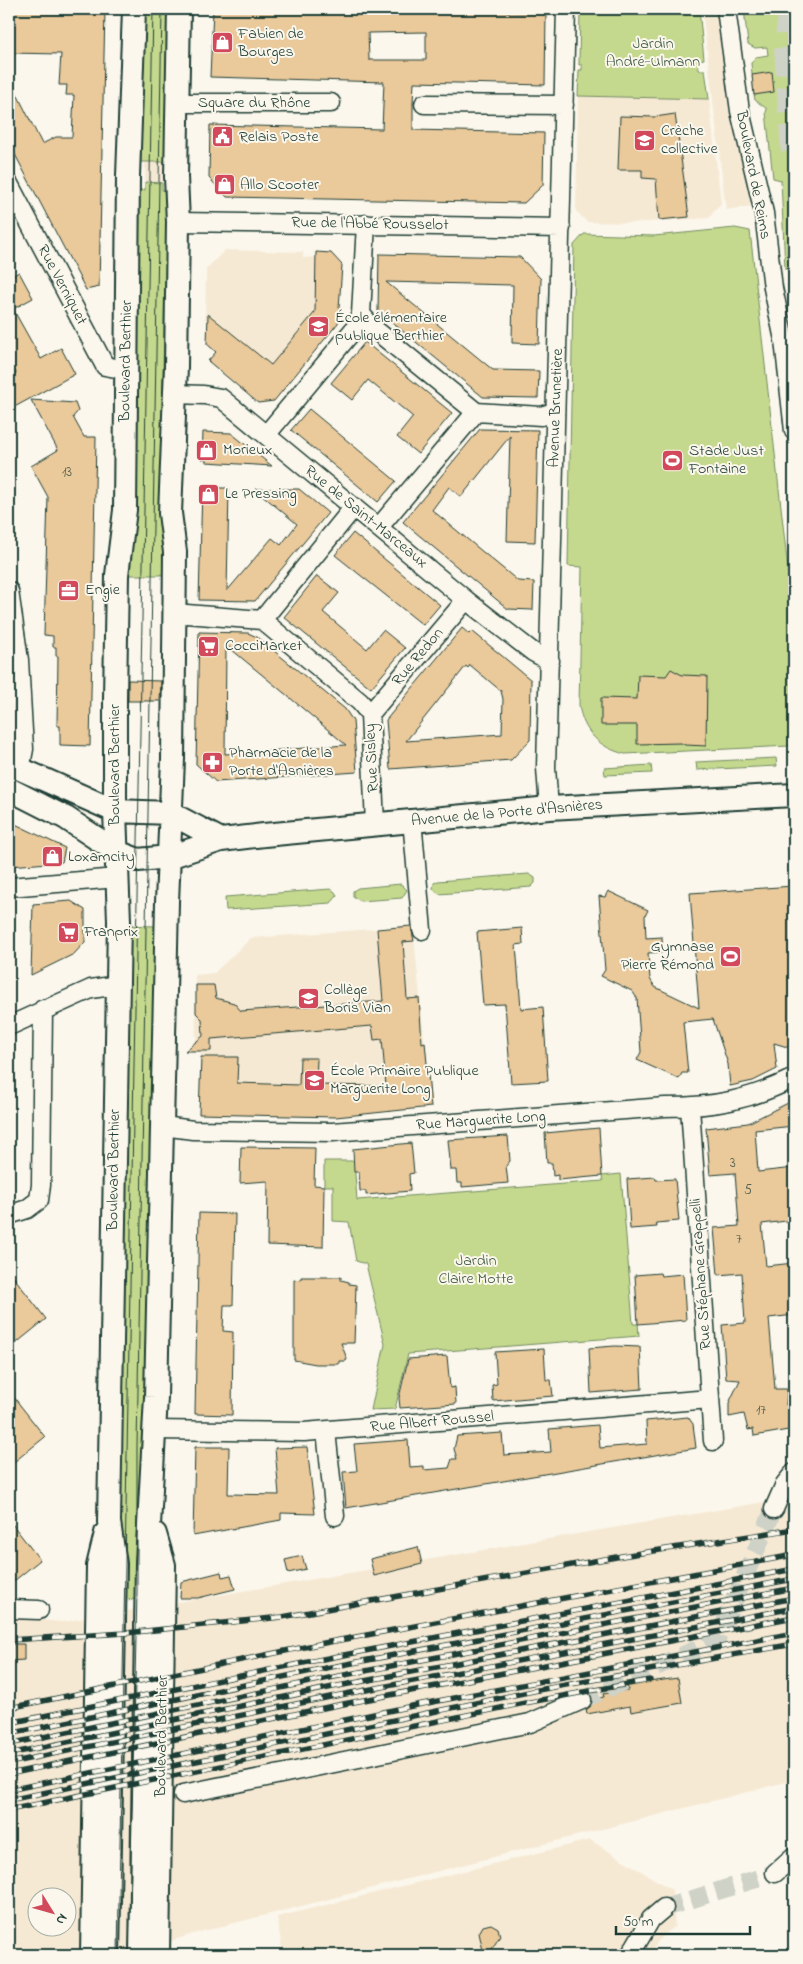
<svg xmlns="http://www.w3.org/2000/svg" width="803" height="1964" viewBox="0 0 803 1964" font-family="'Indie Flower',sans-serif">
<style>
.built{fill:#f6e9d4;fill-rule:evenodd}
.green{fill:#c5d98e;stroke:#728b61}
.building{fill:#eac99b;stroke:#1f3d34;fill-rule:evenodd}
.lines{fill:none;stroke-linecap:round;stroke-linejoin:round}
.minor-tunnel{stroke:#cfd2c7;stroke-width:18;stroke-dasharray:18 9;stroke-linecap:butt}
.highway-tunnel{stroke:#cfd2c7;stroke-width:26;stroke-dasharray:26 13;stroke-linecap:butt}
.minor-casing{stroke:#1f3d34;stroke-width:21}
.major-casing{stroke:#1f3d34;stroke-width:26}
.minor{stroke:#fbf7ec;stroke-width:18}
.major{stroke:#fbf7ec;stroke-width:22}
.tram{stroke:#1f3d34;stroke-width:1}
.rail-casing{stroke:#1f3d34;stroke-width:5.5}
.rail{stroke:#fbf7ec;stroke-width:4;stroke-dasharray:11;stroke-linecap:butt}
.labels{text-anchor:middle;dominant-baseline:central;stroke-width:4;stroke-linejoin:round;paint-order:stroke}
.number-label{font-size:14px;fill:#52604e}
.poi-label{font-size:16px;fill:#1f3d34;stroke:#fbf7ec;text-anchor:start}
.park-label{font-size:16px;fill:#405c46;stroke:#fbf7ec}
.street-label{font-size:16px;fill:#1f3d34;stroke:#fbf7ec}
</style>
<rect width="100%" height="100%" fill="#fbf7ec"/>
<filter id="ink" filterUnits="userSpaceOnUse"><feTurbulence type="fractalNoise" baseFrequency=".02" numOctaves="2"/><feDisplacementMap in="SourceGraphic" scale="10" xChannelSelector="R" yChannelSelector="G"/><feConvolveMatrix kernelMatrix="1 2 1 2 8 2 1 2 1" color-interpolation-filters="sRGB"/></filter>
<g filter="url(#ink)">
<path class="built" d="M702 9H726L752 206 726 210Z
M578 96 709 99 721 203 709 218 631 223 587 222 576 211Z
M145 162H163L162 183 145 182Z
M225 250 303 252V258L316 257 315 311 271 365 215 320 205 321 206 269Z
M413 926 431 1107 336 1117 199 1114 201 1051H196L195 975 214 973 251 938Z
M794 1497V1780L196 1933 127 1955H9V1617L62 1622ZM38 1896H68V1926H38Z
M590 1840 672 1890 675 1926 658 1941 651 1955H283L277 1917Z"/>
<path class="green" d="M144 9H171L167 162H141Z
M580 9H699L704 59 698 60 699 70H705L709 99 578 96 579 70H582V65H579Z
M744 9H794V268L785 269 781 180 773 178 766 112 767 109 755 100 754 95 751 63 756 57 768 55 767 47 755 48 748 44Z
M145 182 162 183V190H167L160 509 165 544V575H128L136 463 140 190H145Z
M735 228 750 231 794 623V740L789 746 625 754C600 748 583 732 579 705L582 567 568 566 574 245 584 234 654 236Z
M776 758 777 766 697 770 696 762Z
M651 765 652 773 605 775 604 768Z
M529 874 535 878V883L531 887 439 894 433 889 434 883 438 881Z
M401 884 407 890 402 898 360 901 353 896V891L358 888Z
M331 889 335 892 337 896 331 903 226 910 225 897Z
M127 925 155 926 142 1599 120 1600 118 1531Z
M324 1161H354L357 1200 603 1181 602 1176 621 1174 633 1324H638L639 1336 408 1354 395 1409 371 1410 385 1344 366 1264 356 1261 349 1222 333 1221V1186H324Z"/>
<path class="building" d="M9 9H105L99 287 86 290 9 143V78L42 144 56 137H72L74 95H66L67 85H59L61 54 9 53Z
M213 9H410L546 13 545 85 414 82 413 103V130L544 133 543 185 524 203 227 197 209 178 210 125 382 129 384 82 210 77ZM426 32V60H369L368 33Z
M772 72 774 92 754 95 752 75Z
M675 114 689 217 659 220 656 179 642 178V170H618L620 116 655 117Z
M316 252 331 253 342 265 338 323 274 401 258 403 208 361 216 352 207 344 208 314 271 365 315 312Z
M379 254 520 257 541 279 539 344 512 343 513 285 386 282 493 370 539 371 538 398 483 397 378 311Z
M19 272 33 298 13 309 41 359 61 348 75 374 9 410V377L16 373 9 361V278Z
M365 342 452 413 418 454 397 437 413 417 368 380 352 400 331 383Z
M31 400 75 403 78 411 73 417 84 437H96L90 746 60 745V726H57L58 656H56V647H53V636L44 635 48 497 31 466 58 450Z
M309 409 396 481 378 502 291 430Z
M480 429 538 430 535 542 507 541 510 436 461 497 449 487 432 510 518 581 534 582 533 610 508 609 403 522Z
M203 432 231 433 272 466 206 462V460L202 459Z
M202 488H229L227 591 272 538 281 545 297 524 255 489H299L328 513 255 601 199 600Z
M353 533 440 605 423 625 335 555Z
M317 576 339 593 323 612 367 649 383 630 405 648 371 688 284 617Z
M462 628 469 634 472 631 531 680 530 740 511 760 390 769 386 720ZM470 665 501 691 503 699 502 734 406 741 466 666 468 668Z
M199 632 248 633 257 637 345 709 353 721 357 772 216 782 196 764ZM226 645 295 702 346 745 225 754Z
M671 669 682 675 707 676 706 746 685 745 681 743 637 744V725H601V698L637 699 638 675 666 676Z
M128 680 161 681 160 701H128Z
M9 821 65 848 62 862 9 866Z
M794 886V1049L774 1043 777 1069 753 1081 730 1086 728 1064 713 1019 683 1022 688 1073H682L679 1079 637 1060 641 1052 637 998 632 991 601 976 605 970 599 896 605 897 608 891 648 910 645 916 646 938 662 937 663 952 648 953 650 979 655 987 699 1008 690 893Z
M71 901 85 910V942L74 954 31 975 33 904Z
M411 926 414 941 403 942 407 999 419 998 422 1043 425 1042 431 1107 336 1117 199 1114 201 1057H238L237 1083 299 1085 300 1058H317L316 1085 386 1086 382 1039 374 1040 372 1026 211 1039V1051H185L203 1036 202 1019 196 1013V985H214L216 998 234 1003 241 1011 383 1001 377 929Z
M522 928 523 944 516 945 521 1009 543 1007 548 1081 511 1083 505 1004 483 1005 477 932Z
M794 1100V1126L755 1130 758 1172 794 1168V1220L762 1224 766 1266 794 1263V1315L769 1318 775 1389H787L786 1405 794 1404V1429L754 1436 753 1429 748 1430 744 1414 729 1417V1403L740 1380 726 1379 722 1325 745 1323 742 1273 718 1275 714 1228 739 1226 737 1198 735 1173 710 1175 706 1128 748 1123Z
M599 1128 602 1176 558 1180V1175L553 1176 552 1163H547L545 1133Z
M508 1136 510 1161 506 1166 508 1183 462 1187V1183H457L456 1170H451L448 1140Z
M411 1143 414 1173 409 1174 410 1191 366 1195V1191H360L359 1172H354L353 1149Z
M241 1147 315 1148 314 1185 324 1186 323 1247 267 1245 268 1181 240 1183Z
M655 1177 656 1180 675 1179 679 1221 656 1223 657 1227 630 1229 627 1179Z
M199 1213 235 1214 233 1305H224L223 1331 233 1332 232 1415 195 1414Z
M9 1271 46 1319 9 1349Z
M660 1273 661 1276 683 1274 686 1320 638 1324 635 1275Z
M301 1277H341V1280L349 1282V1284L356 1285 354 1343H341L347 1359 346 1361H339V1364H316L294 1360V1280L301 1279Z
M615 1346 640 1347 642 1389 591 1393 589 1348Z
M544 1349 546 1380H551L553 1396 493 1401 492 1385 497 1384 495 1352Z
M447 1356 450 1388 455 1387 456 1404 400 1408 399 1398 408 1359Z
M9 1391 45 1437 9 1466Z
M688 1417 693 1424 696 1448 346 1508 343 1472 357 1471 354 1444 408 1440 410 1467 424 1466V1470L449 1468 452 1459H457L454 1449 457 1436 502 1433 504 1455 551 1452 549 1429 598 1425 600 1448 647 1444 646 1421Z
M195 1447H229L228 1494 279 1495 275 1448 307 1447 315 1514 281 1513V1520L193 1536Z
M9 1520 40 1560 9 1585Z
M418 1547 422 1564 374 1576 370 1559Z
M302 1556 306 1569 288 1573 285 1560Z
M221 1572 222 1577 231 1575 235 1589 198 1598H180L181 1582Z
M9 1644H24V1660L9 1661Z
M678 1678 682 1703 631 1712 630 1706 587 1714 586 1710 591 1706 592 1699 604 1697 603 1694 628 1690 627 1685Z
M491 1924 498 1928 500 1936 488 1955H484L479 1933 483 1926Z"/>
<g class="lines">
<path class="minor-tunnel" d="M582 1700 717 1640 774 1509
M664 1908 775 1873"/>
<path class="highway-tunnel" d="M792 9 787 46 794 151"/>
<defs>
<path id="minor" d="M726 9 740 111 764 213 773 288 784 340 794 431
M177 103H331
M424 104 564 105
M9 184 105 366 126 370
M178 222 561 228
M366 224 361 314 373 328 476 412 541 416 555 412
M175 394 204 395 221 398 466 600 533 652 550 661
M266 435 355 328 361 314
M379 527 476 412
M9 591 19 660 24 749 20 770
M174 613 262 620 360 702 370 714 375 824
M262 620 354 507
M370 714 466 600
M549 808 546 768 566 9
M412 820 422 930
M9 887 117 878
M9 1026 91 989 118 985
M690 1107 713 1441
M163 1126 193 1130 332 1132 665 1107C714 1107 750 1100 794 1078
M9 1215 27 1209 39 1200 41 1185 43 1009
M154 1430 304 1432 710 1399
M326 1431 335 1516
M774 1509 785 1484 794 1473
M9 1609 39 1610
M183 1794 530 1723 582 1700
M775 1873 794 1856
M630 1955 651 1919 664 1908"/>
<path id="major" d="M9 764 115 811 170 813 221 840
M9 789 66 818 117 852 138 860 169 857 221 840 264 835 549 808 794 795
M155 1534 164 1565 158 1955
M92 1955 98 1566 106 1533
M108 1955 115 1564 109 1522 119 921 115 811V698L117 575 125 510 128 176 134 9
M141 1955 147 1562 156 1397 167 902 173 759 175 552 170 513 176 367 178 222 176 177 179 9"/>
</defs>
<use href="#minor" class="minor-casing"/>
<use href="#major" class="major-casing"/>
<use href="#minor" class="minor"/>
<use href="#major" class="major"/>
<path class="tram" d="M118 1955 153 9
M129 1955 137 1591V1447L162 9"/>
<defs>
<path id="rail" d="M9 1640 126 1633 282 1617 622 1556 794 1529
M9 1708 324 1643 794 1555
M9 1723 323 1659 794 1569
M9 1734 326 1668 794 1579
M9 1744 329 1678 794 1588
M9 1754 333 1687 794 1598
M9 1763 330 1697 794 1608
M9 1774 333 1706 794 1617
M9 1790 417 1705 794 1633
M9 1800 538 1690 794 1644
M9 1810 530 1702 650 1680"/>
</defs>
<use href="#rail" class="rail-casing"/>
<use href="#rail" class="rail"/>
</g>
</g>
<defs>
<symbol id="shop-square" viewBox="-11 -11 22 22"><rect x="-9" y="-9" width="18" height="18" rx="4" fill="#d1495b" stroke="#fbf7ec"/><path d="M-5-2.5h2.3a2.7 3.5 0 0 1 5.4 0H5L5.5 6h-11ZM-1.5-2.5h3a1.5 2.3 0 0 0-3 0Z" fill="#fff"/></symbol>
<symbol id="civic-square" viewBox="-11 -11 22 22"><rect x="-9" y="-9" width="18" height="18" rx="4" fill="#d1495b" stroke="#fbf7ec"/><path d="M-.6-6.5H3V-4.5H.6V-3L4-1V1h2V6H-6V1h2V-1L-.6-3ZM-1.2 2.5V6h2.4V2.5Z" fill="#fff"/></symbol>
<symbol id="school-square" viewBox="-11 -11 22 22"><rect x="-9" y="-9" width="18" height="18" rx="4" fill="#d1495b" stroke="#fbf7ec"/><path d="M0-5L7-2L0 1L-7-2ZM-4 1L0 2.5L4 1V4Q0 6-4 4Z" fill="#fff"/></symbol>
<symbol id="stadium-square" viewBox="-11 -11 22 22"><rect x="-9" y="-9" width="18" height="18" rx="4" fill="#d1495b" stroke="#fbf7ec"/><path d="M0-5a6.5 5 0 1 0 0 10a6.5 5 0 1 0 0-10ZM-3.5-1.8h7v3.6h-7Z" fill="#fff"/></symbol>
<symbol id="office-square" viewBox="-11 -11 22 22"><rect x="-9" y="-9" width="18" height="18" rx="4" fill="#d1495b" stroke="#fbf7ec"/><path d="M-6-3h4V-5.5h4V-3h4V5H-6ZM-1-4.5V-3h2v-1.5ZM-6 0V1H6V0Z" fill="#fff"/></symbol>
<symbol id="supermarket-square" viewBox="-11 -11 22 22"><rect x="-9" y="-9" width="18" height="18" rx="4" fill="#d1495b" stroke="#fbf7ec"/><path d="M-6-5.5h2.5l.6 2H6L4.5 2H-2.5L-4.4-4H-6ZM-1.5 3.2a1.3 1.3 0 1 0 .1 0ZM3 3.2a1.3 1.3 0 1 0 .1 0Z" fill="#fff"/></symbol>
<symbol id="pharmacy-square" viewBox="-11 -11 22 22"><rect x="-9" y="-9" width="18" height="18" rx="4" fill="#d1495b" stroke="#fbf7ec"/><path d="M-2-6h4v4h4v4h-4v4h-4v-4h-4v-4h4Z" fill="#fff"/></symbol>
</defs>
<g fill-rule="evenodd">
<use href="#shop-square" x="210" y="30" width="25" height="25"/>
<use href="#civic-square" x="210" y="124" width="25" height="25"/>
<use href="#school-square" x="632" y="128" width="25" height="25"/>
<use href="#shop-square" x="212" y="172" width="25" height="25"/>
<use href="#school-square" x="306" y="314" width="25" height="25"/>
<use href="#shop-square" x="194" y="438" width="25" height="25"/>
<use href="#stadium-square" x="660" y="448" width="25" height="25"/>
<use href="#shop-square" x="196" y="482" width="25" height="25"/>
<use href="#office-square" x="56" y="578" width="25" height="25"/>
<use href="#supermarket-square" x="196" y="634" width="25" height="25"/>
<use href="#pharmacy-square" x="200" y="750" width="25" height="25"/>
<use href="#shop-square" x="40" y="844" width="25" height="25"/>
<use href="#supermarket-square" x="56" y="920" width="25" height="25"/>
<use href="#stadium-square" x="718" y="944" width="25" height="25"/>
<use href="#school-square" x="296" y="986" width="25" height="25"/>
<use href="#school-square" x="302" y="1068" width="25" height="25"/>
</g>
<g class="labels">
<g class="number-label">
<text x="67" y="472">13</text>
<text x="733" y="1163">3</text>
<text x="748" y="1190">5</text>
<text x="739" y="1239">7</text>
<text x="761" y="1410">17</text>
</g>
<g class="poi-label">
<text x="238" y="34">Fabien de<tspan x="238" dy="18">Bourges</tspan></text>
<text x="661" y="131">Crèche<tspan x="661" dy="18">collective</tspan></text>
<text x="239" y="137">Relais Poste</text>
<text x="240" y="185">Allo Scooter</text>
<text x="335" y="318">École élémentaire<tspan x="335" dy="18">publique Berthier</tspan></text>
<text x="223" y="450">Morieux</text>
<text x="689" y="451">Stade Just<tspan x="689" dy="18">Fontaine</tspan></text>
<text x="225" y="494">Le Pressing</text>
<text x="85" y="590">Engie</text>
<text x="225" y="646">CocciMarket</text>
<text x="229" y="753">Pharmacie de la<tspan x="229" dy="18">Porte d'Asnières</tspan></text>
<text x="68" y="857">Loxamcity</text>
<text x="84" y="932">Franprix</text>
<text x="714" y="947" text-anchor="end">Gymnase<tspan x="714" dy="18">Pierre Rémond</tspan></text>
<text x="324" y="990">Collège<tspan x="324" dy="18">Boris Vian</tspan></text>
<text x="330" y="1071">École Primaire Publique<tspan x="330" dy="18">Marguerite Long</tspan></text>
</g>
<g class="park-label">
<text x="653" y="44">Jardin<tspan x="653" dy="18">André-Ulmann</tspan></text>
<text x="476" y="1261">Jardin<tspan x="476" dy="18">Claire Motte</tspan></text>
</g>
<g class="street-label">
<text x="254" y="103">Square du Rhône</text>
<text transform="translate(753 175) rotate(79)">Boulevard de Reims</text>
<text transform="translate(370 224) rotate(1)">Rue de l'Abbé Rousselot</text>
<text transform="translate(62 285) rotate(62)">Rue Verniquet</text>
<text transform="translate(126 361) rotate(-89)">Boulevard Berthier</text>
<text transform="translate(556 408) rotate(-88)">Avenue Brunetière</text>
<text transform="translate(366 517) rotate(39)">Rue de Saint-Marceaux</text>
<text transform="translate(418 657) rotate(-50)">Rue Redon</text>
<text transform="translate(372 758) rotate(-93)">Rue Sisley</text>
<text transform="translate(115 765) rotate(-90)">Boulevard Berthier</text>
<text transform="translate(507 813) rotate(-5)">Avenue de la Porte d'Asnières</text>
<text transform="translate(481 1121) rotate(-4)">Rue Marguerite Long</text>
<text transform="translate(114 1170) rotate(-89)">Boulevard Berthier</text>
<text transform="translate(701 1274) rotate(-94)">Rue Stéphane Grappelli</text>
<text transform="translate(432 1422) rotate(-5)">Rue Albert Roussel</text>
<text transform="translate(162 1736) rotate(-89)">Boulevard Berthier</text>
</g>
</g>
<rect width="803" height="1964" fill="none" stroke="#fbf7ec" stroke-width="30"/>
<rect x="15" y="15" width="773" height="1934" fill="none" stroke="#1f3d34" stroke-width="2" filter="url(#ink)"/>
<g transform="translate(52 1912) rotate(127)"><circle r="24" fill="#fbf7ec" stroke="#a3ada2"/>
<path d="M0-4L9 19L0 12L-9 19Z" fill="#d1495b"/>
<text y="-8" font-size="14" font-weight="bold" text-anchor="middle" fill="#1f3d34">N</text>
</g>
<path d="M616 1926v8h134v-8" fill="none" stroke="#1f3d34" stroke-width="2.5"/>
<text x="623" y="1926" font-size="15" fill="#1f3d34" stroke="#fbf7ec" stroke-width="4" paint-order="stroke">50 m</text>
</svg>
